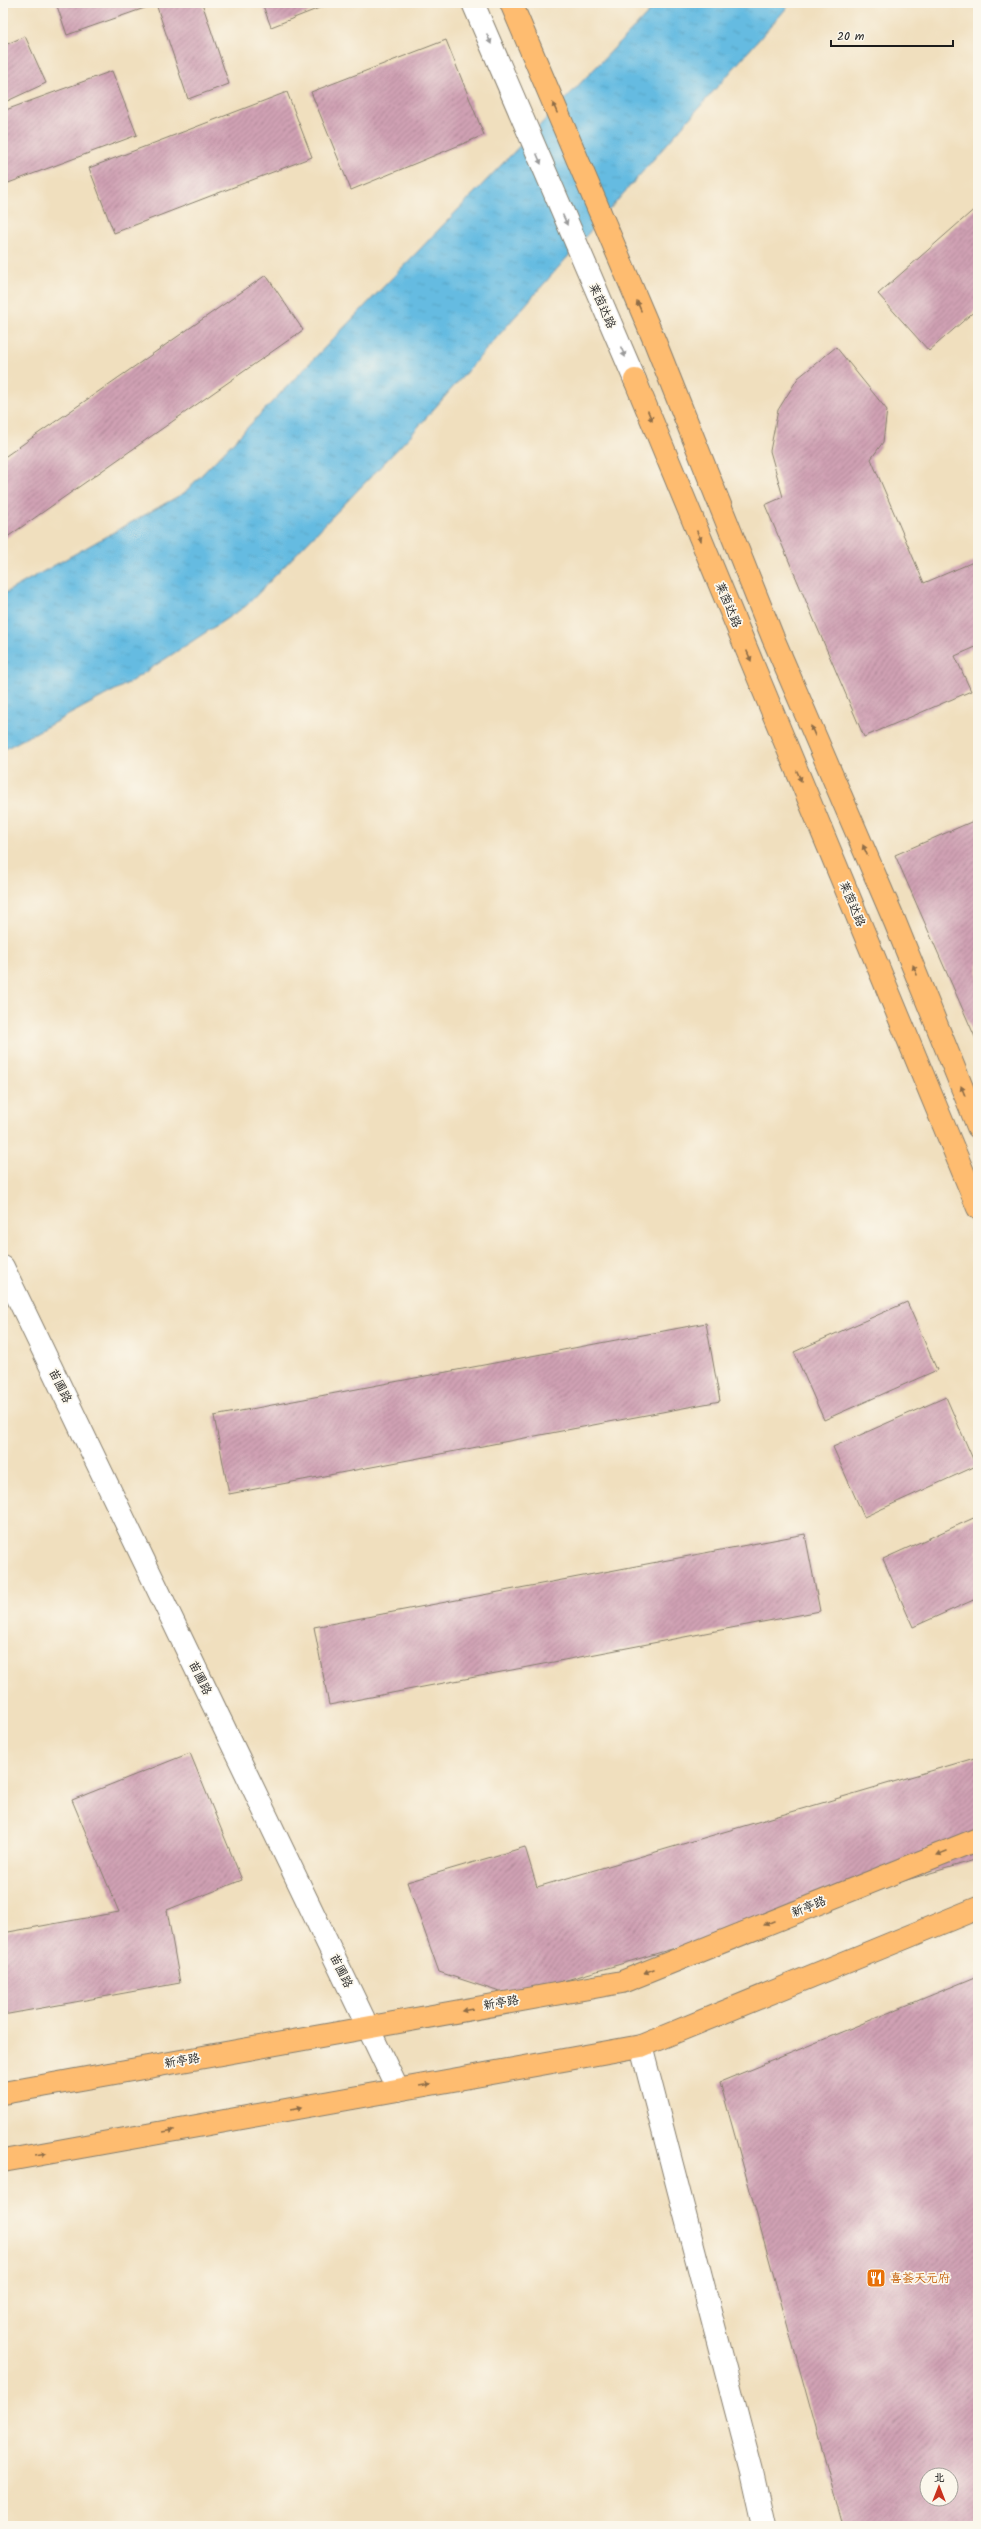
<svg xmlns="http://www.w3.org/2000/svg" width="981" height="2529" viewBox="0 0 981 2529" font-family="Kalam,'LXGW WenKai TC',sans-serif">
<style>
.water{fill:url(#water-ripples);stroke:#406c7e}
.building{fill:url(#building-hatch);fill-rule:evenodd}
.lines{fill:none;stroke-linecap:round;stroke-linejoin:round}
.minor-casing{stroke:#867e6d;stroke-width:24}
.major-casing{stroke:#867e6d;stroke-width:24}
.minor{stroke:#fff;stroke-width:22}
.major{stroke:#febc70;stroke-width:22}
.oneway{fill:#999}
.oneway2{fill:#8d6c46}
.labels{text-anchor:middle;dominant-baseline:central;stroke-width:3.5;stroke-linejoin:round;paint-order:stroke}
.street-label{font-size:12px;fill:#1c1c1c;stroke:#fbf7ec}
.food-label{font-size:12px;fill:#c56008;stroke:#fbf7ec;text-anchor:start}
</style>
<defs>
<pattern id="water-ripples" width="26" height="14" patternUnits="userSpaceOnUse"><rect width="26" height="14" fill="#65bbe1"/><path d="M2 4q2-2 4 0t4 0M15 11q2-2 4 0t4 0" fill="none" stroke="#57a0c0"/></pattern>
<pattern id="building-hatch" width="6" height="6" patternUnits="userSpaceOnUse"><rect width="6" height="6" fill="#d0a1b4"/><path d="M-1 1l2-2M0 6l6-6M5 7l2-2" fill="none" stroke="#a88292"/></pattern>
</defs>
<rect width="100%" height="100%" fill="#fbf7ec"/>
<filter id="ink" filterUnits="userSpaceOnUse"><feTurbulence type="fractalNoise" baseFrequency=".025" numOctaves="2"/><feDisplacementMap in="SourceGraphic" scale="8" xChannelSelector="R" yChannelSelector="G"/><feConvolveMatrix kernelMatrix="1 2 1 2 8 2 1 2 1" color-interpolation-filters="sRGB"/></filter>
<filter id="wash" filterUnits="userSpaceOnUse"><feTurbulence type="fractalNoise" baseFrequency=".012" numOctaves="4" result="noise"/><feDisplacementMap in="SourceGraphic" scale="16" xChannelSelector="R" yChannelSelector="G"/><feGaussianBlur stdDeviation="0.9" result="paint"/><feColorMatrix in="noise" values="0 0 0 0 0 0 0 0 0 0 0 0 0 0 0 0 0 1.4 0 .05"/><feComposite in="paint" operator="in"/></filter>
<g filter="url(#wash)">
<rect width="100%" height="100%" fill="#f0dfbe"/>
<path class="water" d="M658 3H791L411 435 246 606 130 682 3 750V594L184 493Z"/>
<g id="blocks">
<path class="building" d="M56 3H202L229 84 188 99 156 4 67 35Z
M262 3H332L271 27Z
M25 36 46 83 3 103V46Z
M446 40 484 135 351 190 311 92Z
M112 71 137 135 3 185V111Z
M287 92 312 157 114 233 89 168Z
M978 206V308L929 351 878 294Z
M266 275 303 330 3 540V458Z
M836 347 887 410 883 442 871 459 924 583 978 560V646L955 656 971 691 864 737 765 505 783 497 770 451 778 410 798 378Z
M978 819V1044L895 855Z
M907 1302 937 1370 824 1420 794 1352Z
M706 1323 720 1401 229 1494 214 1416Z
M946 1397 976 1466 864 1517 833 1447Z
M978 1516V1598L913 1627 883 1559Z
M805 1534 820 1611 329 1705 314 1627Z
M190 1753 242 1880 167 1910 180 1983 3 2015V1933L119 1912 72 1800Z
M978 1757V1859L512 1996 439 1972 407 1882 525 1847 537 1887Z
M978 1976V2526H843L720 2082ZM927 2475H951V2499H927Z"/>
</g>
</g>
<g filter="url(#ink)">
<use href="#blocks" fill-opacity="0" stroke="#867e6d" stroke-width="1"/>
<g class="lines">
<defs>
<path id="minor" d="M473 3 635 380
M3 1267 398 2090
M641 2046 752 2472 764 2526"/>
<path id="major" d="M511 3 655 342 773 638 895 922 978 1127
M635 380 978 1208
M3 2093 622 1982 978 1839
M3 2161 641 2046 978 1908"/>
</defs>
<use href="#minor" class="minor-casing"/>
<use href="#major" class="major-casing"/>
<use href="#minor" class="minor"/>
<use href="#major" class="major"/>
</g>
<defs><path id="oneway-solid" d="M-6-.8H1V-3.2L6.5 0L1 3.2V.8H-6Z"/></defs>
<g class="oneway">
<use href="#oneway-solid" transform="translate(489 39) rotate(67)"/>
<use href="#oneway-solid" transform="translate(539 159) rotate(67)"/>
<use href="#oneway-solid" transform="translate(565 220) rotate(66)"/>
<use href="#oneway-solid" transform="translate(623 352) rotate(66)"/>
</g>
<g class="oneway2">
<use href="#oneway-solid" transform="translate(555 108) rotate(-113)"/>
<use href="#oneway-solid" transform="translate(639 306) rotate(-113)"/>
<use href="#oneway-solid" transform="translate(650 416) rotate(67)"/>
<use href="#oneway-solid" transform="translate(699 536) rotate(67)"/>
<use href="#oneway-solid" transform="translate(749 656) rotate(67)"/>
<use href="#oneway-solid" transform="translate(813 731) rotate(-113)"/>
<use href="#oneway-solid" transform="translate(799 776) rotate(67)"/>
<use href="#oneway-solid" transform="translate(865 850) rotate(-113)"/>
<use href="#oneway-solid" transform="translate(915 970) rotate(-112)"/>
<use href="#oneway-solid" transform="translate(963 1091) rotate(-112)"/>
<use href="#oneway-solid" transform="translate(942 1853) rotate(158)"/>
<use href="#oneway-solid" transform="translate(769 1923) rotate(158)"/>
<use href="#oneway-solid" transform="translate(649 1971) rotate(158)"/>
<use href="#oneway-solid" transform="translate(467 2010) rotate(170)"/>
<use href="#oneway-solid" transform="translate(425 2085) rotate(-10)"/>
<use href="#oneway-solid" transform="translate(297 2108) rotate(-10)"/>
<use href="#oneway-solid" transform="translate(169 2131) rotate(-10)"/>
<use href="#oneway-solid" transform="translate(41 2154) rotate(-10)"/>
</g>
</g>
<defs>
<symbol id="restaurant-square" viewBox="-11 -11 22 22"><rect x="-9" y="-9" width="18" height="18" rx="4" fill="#e8710a" stroke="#fbf7ec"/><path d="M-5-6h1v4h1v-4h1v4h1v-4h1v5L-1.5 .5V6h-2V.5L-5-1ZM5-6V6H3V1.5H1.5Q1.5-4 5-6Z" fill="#fff"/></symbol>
</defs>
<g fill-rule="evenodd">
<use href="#restaurant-square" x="865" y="2267" width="22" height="22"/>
</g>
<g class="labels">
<g class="street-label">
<text transform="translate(602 306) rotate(66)">莱茵达路</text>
<text transform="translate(728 605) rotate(67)">莱茵达路</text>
<text transform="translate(852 904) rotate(67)">莱茵达路</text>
<text transform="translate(60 1386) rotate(64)">苗圃路</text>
<text transform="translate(200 1678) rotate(64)">苗圃路</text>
<text transform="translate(809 1907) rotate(-22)">新亭路</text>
<text transform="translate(341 1971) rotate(64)">苗圃路</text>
<text transform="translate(501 2003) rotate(-10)">新亭路</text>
<text transform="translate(182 2061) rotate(-10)">新亭路</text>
</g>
<g class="food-label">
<text x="890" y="2278">喜荟天元府</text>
</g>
</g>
<rect width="981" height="2529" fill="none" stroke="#fbf7ec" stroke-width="16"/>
<g transform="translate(939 2487)"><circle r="19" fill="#fbf7ec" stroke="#a29f99"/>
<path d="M0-3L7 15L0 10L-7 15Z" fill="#c8321e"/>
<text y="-6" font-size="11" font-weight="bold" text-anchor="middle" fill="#1c1c1c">北</text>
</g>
<path d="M831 40v6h122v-6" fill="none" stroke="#1c1c1c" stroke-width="2"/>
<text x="837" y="40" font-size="12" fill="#1c1c1c" stroke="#fbf7ec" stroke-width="3" paint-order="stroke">20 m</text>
</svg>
